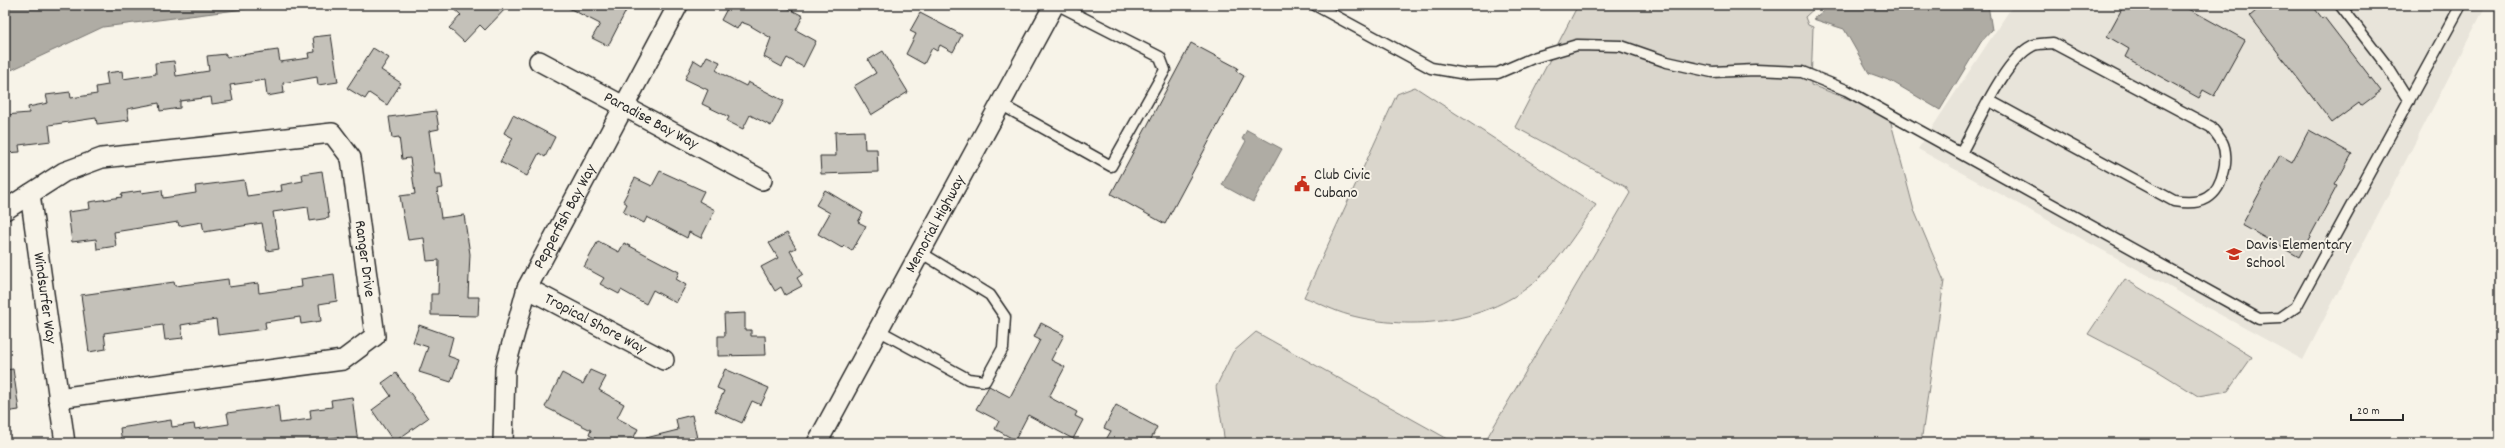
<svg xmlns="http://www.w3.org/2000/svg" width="2505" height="448" viewBox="0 0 2505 448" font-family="Dekko,sans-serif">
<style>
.built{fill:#e8e4da}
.green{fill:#dad6cc;stroke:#82807c}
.water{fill:#afaca4;stroke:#7a7874}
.building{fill:#c4c1b9;stroke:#2b2b2b}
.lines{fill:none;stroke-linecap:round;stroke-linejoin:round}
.service-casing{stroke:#2b2b2b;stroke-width:13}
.minor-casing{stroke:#2b2b2b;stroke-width:22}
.service{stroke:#f7f3e8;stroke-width:10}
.minor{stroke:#f7f3e8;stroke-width:19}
.labels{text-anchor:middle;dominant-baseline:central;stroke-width:4;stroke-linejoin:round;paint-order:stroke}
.street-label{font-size:16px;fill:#2b2b2b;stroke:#f7f3e8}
.poi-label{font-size:16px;fill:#2b2b2b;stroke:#f7f3e8;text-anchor:start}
</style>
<rect width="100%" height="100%" fill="#f7f3e8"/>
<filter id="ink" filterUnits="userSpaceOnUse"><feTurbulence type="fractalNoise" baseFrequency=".025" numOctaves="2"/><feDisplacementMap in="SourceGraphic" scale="8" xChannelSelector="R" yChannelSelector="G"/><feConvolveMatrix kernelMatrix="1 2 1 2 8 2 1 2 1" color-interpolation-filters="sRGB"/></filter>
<g filter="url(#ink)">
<path class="built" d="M2013 5H2486L2303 360 1918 149Z"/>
<path class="green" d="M1578 5H1818L1805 17 1808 25 1813 27 1811 85 1854 101 1890 119 1914 210 1944 281 1921 443H1484L1630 193 1626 187 1515 127Z
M1415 87 1596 205C1578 229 1561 259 1538 279 1489 323 1412 332 1349 315 1334 311 1319 303 1304 297L1397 94Z
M2125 279 2252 357 2228 391 2198 396 2153 368 2088 334Z
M1256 332 1455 443H1225L1216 387 1233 352Z"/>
<path class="water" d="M5 5H276L103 27 5 73Z
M1831 5H1988L1992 30 1981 42 1940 110 1891 81 1869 73 1844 29 1813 19Z
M1247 130 1282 149 1253 202 1222 185 1246 141 1242 139Z"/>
<path class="building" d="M450 5H509L485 30 480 25 464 42 449 28 461 15Z
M563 5H629L608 46 592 38 600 24Z
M729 5H782L803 16 796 30 816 41 803 67 787 58 782 67 764 57 771 38 749 25 741 22 737 29 721 20Z
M2124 5H2182L2245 40 2214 96 2203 90 2199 98 2125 57 2129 49 2107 36Z
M2251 5H2312L2322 18 2324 17 2381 91 2361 106 2359 103 2332 123 2250 16 2256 11Z
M920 13 962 35 953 52 940 45 937 51 932 48 924 64 906 54 916 34 910 31Z
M331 35 338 82 318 85 317 77 283 83 284 93 267 96 265 80 230 85 233 101 212 104 211 97 180 101V108L160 111 159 103 127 109 129 120 97 124 96 118 49 125 51 141 19 145 20 152 5 153V115L29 113 28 107 48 103 46 95 70 92 71 98 97 94 96 87 108 85 106 73 122 71 123 79 156 74 155 63 174 61 176 76 209 71 207 56 226 54V57L278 50 280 62 309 58 308 53 315 52 313 37Z
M1191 43 1238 68 1236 71 1244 76 1165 224 1111 194Z
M373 48 389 58 381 70 401 83 387 105 369 93 365 99 347 88Z
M883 51 908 92 871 115 854 86 876 73 868 60Z
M707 56 720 62 716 70 722 74 746 86 748 82 784 101 771 126 750 115 743 129 727 121 729 117 702 104 708 90 685 79 694 60 702 65Z
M436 111 439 129 429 131 435 174H441L443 188 437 189 441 218 464 215 470 254 468 297H479L478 316 431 315V294H438L439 260 427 261 424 238 408 240 403 214 400 196 415 194 410 158 402 159 399 137 392 138 389 117Z
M513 115 555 137 545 157 539 153 527 176 500 162 513 138 504 133Z
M2309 130 2352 154 2335 185 2337 186 2299 257 2242 225 2280 155 2292 162Z
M864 131 865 149H877L878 172 821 174 820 156H836L835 132Z
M322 171 329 218 310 221 308 207 273 212 279 249 267 251 262 223 204 232 202 222 179 226 178 222 114 232 116 246 97 249 96 239 72 242 68 212 90 209 89 202 122 197 121 194 141 191V193L162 190 163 198 196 193 195 186 244 180 247 196 282 191 281 185 303 181 302 174Z
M660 171 704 191 699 201 715 210 701 238 689 232 687 238 647 217 644 223 623 212 627 204 623 201 635 178 652 186Z
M825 190 863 213 858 222 866 226 852 251 844 246 842 248 818 234 830 213 816 205Z
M787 233 796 248 790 251 803 274 797 278 802 286 785 295 781 287 775 291 761 267 778 258 769 243Z
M598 241 619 252 624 243 679 272 676 279 686 285 676 303 653 290 646 304 621 290 619 294 600 284 604 278 584 267Z
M334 274 337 301 319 304 321 321 301 324 300 317 265 322 266 329 218 335 216 319 181 325 183 338 165 340 163 325 104 333 106 349 89 352 81 295 174 282 175 286 228 279 229 287 258 283 259 293 302 287 301 279Z
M745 313V330H751V336H765L766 355 718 356V336H725L724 314Z
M1041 323 1064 335 1051 360 1065 367 1049 397 1077 412 1075 416 1083 420 1073 439 1028 415 1015 440 995 429 999 421 976 409 989 386 1010 397 1040 340 1034 337Z
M419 325 453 337 448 356 459 360 451 382 419 372 428 347 413 342Z
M13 369 19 410 5 412V370Z
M725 369 769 388 761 405 752 401 742 423 715 411 724 391 717 388Z
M590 370 606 377 599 390 624 404 617 418 638 429 631 443H604L589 435 591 430 545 407 562 373 583 384Z
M396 373 428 418 394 442 372 410 391 396 382 383Z
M352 397 358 443H339L338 437 297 443H122L120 428 171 420 172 427 194 424 195 429 229 424 227 413 278 406 280 423 311 419 310 410 332 407 331 400Z
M1116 405 1157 427 1149 443H1133L1124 438 1122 443H1104L1111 431 1104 428Z
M692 415 698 443H647L646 438 678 430 676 419Z"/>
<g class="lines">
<defs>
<path id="service" d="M1315 5 1431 68 1466 74 1498 73 1533 58 1577 45 1621 46 1667 62 1712 72 1755 70 1802 72 1846 90 2259 319 2280 318 2296 307 2461 5
M2340 5 2387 66 2409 101
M1000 104 1111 166 1165 70 1160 57 1058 5
M1961 153C1977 125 2004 60 2032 46 2037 43 2046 44 2053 43L2211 127C2215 132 2219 137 2222 142 2226 150 2226 162 2224 170 2218 198 2202 206 2174 201L1990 101
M878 330 968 379 985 381 1003 348 1005 317 990 295 920 252"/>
<g id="minor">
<path id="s1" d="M539 61 762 180"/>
<path id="s2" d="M30 194 65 443"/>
<path id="s3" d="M5 210 64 172 102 158 332 133 351 158 375 336 343 360 58 398"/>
<path id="s4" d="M527 288 664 360"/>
<path id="s5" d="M503 443 505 369 527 288 678 5"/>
<path id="s6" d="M817 443 1054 5"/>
</g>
</defs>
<use href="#service" class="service-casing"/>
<use href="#minor" class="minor-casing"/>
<use href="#service" class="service"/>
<use href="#minor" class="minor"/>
</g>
</g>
<defs>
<symbol id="civic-bare" viewBox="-9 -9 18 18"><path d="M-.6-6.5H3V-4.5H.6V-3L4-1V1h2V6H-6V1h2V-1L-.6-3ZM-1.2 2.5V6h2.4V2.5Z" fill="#c8321e" stroke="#f7f3e8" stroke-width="2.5" paint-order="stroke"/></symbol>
<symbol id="school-bare" viewBox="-9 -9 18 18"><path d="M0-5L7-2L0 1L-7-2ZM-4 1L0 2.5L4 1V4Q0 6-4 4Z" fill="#c8321e" stroke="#f7f3e8" stroke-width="2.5" paint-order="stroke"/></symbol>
</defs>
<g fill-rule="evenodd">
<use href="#civic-bare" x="1291" y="173" width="22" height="22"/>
<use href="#school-bare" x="2223" y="243" width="22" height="22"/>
</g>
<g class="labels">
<g class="street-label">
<text stroke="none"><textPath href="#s1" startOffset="127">Paradise Bay Way</textPath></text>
<text stroke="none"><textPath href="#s5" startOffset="239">Pepperfish Bay Way</textPath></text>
<text stroke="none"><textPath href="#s6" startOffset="249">Memorial Highway</textPath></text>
<text stroke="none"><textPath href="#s3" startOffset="475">Ranger Drive</textPath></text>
<text stroke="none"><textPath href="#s2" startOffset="105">Windsurfer Way</textPath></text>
<text stroke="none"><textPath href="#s4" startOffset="77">Tropical Shore Way</textPath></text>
</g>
<g class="poi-label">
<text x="1314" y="175">Club Civic<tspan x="1314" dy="18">Cubano</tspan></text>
<text x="2246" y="245">Davis Elementary<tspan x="2246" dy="18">School</tspan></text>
</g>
</g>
<rect width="2505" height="448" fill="none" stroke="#f7f3e8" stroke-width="20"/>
<rect x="10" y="10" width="2485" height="428" fill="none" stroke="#2b2b2b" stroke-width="1.5" filter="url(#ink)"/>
<path d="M2351 414v6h52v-6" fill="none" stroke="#2b2b2b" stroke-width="2"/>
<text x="2357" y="414" font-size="12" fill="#2b2b2b" stroke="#f7f3e8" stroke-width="3" paint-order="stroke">20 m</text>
</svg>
